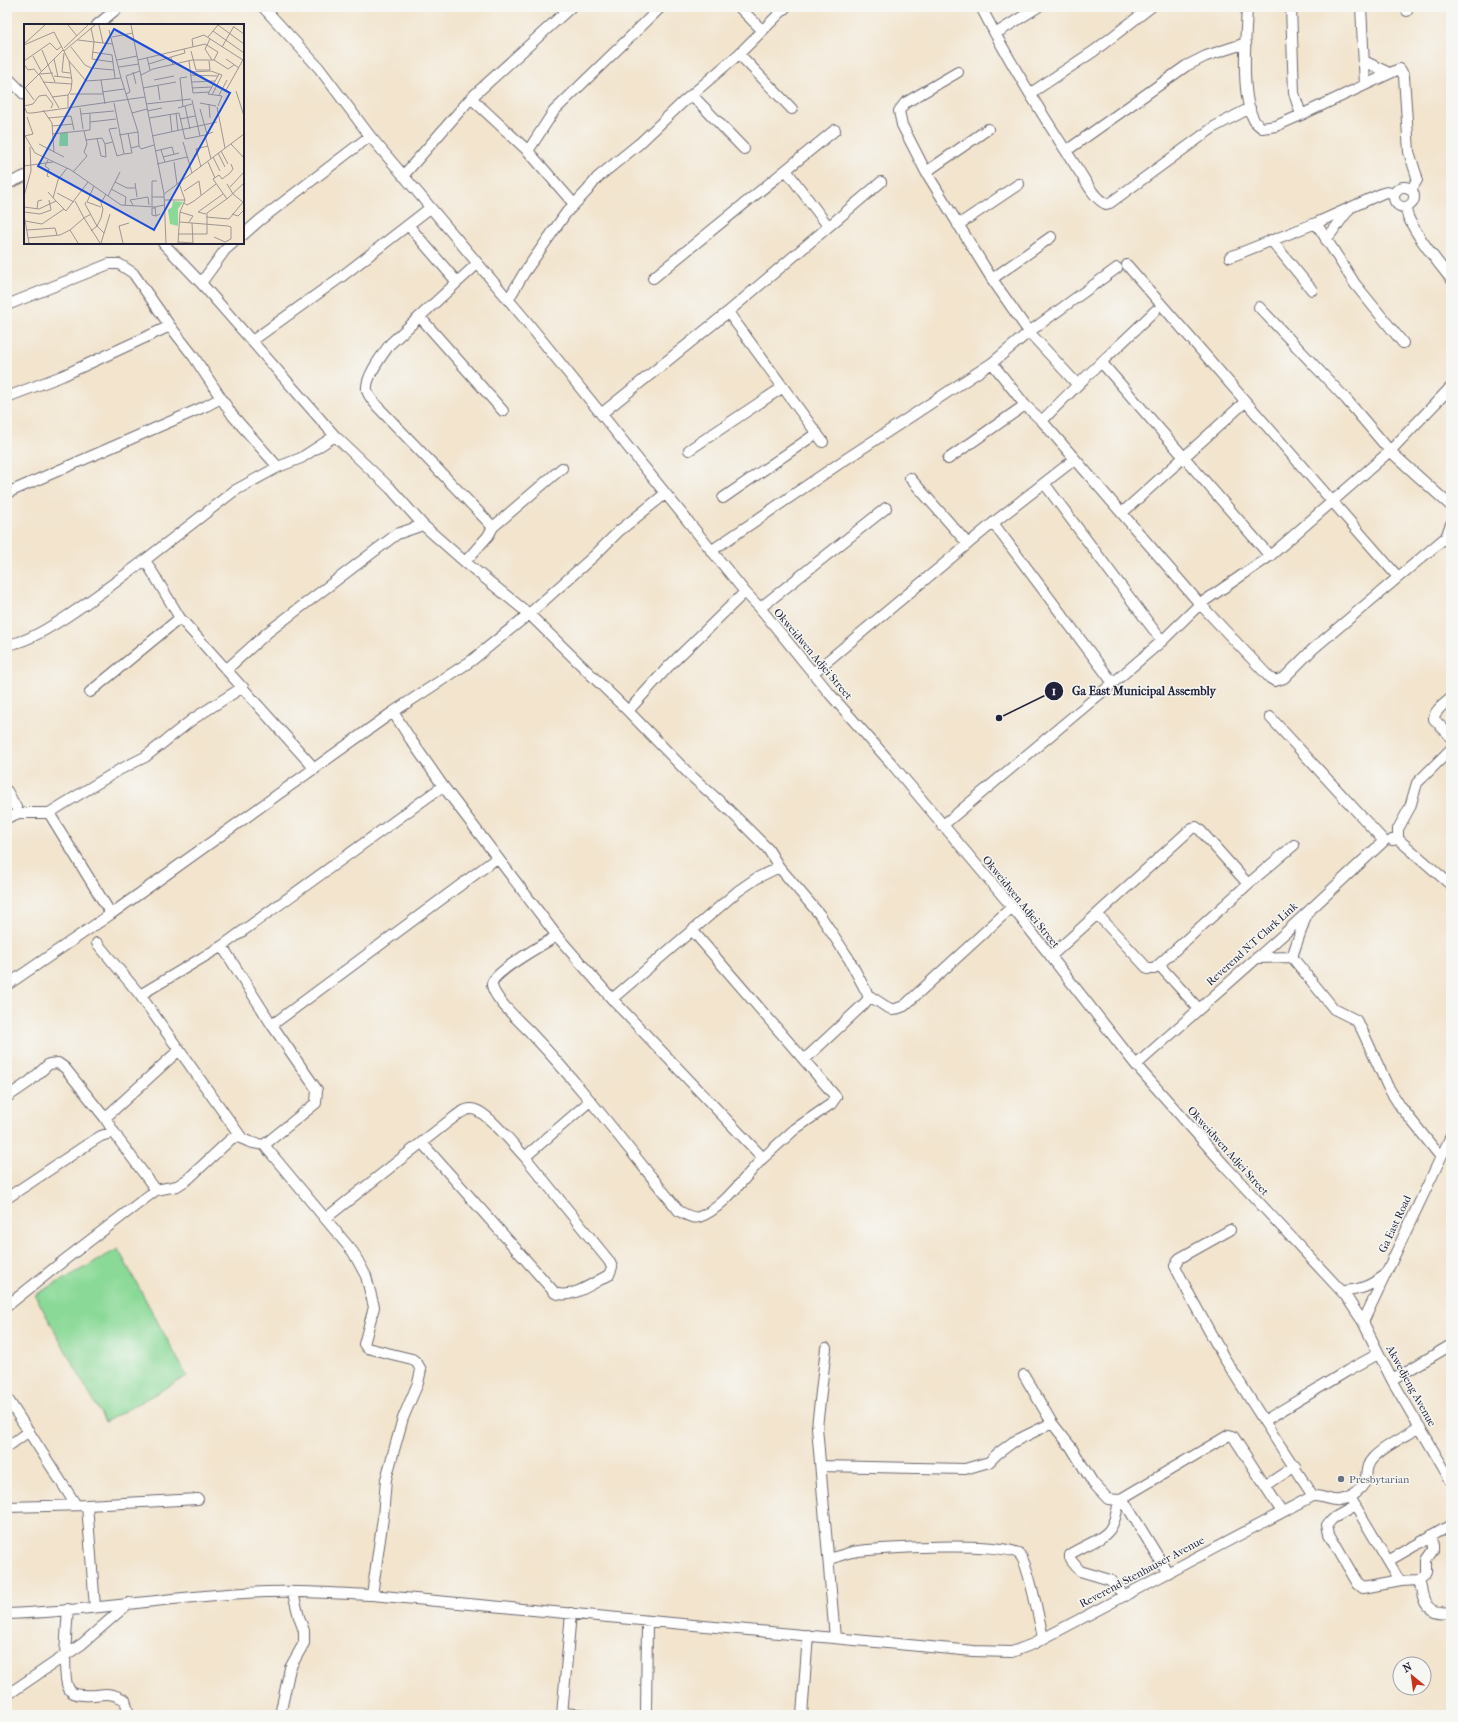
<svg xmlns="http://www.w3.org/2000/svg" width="1458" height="1722" viewBox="0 0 1458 1722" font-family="'IM FELL French Canon',serif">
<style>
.green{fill:#8ad997;stroke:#567e69}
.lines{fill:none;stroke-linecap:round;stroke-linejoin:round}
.minor-casing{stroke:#6b666e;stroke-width:12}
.minor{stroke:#fff;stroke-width:10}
.worship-dot{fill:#6b7280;stroke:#f6f6f2;stroke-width:1.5}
.labels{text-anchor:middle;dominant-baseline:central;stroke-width:3;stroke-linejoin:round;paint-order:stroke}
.street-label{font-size:11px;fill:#22223b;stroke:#f6f6f2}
.worship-label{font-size:11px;fill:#5b616d;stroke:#f6f6f2;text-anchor:start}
.inset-road{fill:none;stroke:#9f9693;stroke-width:1}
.view{fill:#1d4ed8;fill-opacity:0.15;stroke:#1d4ed8;stroke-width:2}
.inset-edge{fill:none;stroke:#22223b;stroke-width:2}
.leader{fill:none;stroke:#22223b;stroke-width:1.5}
.callout-dot{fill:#22223b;stroke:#f6f6f2;stroke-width:1.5}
.mark-label{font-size:12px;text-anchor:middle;font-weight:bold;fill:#fff}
.callout-label{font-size:12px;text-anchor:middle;font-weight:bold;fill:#22223b;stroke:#f6f6f2;stroke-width:3;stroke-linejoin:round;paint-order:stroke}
</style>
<rect width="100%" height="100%" fill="#f6f6f2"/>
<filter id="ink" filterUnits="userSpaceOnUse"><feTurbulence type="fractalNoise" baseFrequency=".025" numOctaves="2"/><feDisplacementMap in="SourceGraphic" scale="8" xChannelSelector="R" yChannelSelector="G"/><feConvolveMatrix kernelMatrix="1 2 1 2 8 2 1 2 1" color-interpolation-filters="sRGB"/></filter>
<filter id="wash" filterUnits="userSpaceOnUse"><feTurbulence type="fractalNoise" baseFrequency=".012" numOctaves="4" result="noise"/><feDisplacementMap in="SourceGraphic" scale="16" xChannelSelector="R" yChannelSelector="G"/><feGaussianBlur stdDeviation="0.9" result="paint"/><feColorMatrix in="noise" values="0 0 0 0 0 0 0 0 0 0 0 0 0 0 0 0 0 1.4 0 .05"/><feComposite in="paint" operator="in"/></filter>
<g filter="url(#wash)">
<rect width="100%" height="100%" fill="#f2e4cd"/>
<path class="green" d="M118 1249 187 1376 105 1422 35 1295Z"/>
</g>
<g filter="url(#ink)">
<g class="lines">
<defs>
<path id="minor" d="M263 7 319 68 370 136 523 317 745 592 760 608 830 694 891 763 1012 907 1136 1065 1226 1167 1345 1295 1363 1322
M739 7 762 30
M981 7C1009 62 1043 116 1077 168 1085 179 1093 198 1106 204L1110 203 1214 127 1250 108
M1247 7C1246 36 1240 95 1254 120 1255 123 1260 126 1262 128L1276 126 1301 115 1397 70 1400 69 1404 76 1409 152 1417 177V180L1411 190
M1291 7 1294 93 1301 115
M1361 7 1365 85
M1407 11V7
M97 25 119 7
M995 34 1038 7
M739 54 792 109
M1364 61 1389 73
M958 72 905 103 899 111 902 125 926 172 992 279 1029 332 1077 384
M7 77 25 95
M1031 93 1094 51 1151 7
M692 95 744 149
M471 98 528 151 574 204
M528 151 554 111 661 7
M1066 151 1186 66 1206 56 1246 43
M786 170 828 226
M926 172 988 129
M403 176 471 98 571 7
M7 184 25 176
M1394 197a10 10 0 1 1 20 0a10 10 0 1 1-20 0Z
M1406 208C1406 224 1440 265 1451 279
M1316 223 1355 284 1403 343
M408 225 457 282
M958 225 1019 184
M243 235 260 220 370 136
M1271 240 1312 290
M1326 240 1350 208
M163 243 201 283 335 436
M1230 257 1316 223 1383 193 1387 192 1395 194
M1127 265 1398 577
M653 278 835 130
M992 279 1051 237
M201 283 225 250 233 243
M508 300 524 273 566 213 587 191 597 178 640 143 682 103 739 54 786 7
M7 305 109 264H119L133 273 170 326 194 357 221 398
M1259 307 1346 399 1390 451 1451 506
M728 312 823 442
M420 317 503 411
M252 341 341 277 430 208
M992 363 1025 405 1042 421 1075 459
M1102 363 1270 556
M7 397 62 376 170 326
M601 414 728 312 881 182
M1042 421C1078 383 1117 348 1155 311
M689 450 783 387
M948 459 1025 405
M910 478 968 544
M1044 483 1162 641
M7 493 206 406 221 398 233 416 278 467
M723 498 817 433
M1122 513 1245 402
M993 523 1113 683
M1451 524 1446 537 1451 543
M493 527 562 468
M711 551 840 463 992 363 1029 332 1117 268
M465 562 488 536 493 527 377 406C374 402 368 396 367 390 365 377 383 354 390 344L477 264
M760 608 886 508
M7 644C35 646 119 579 145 560
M227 669 268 632 397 534 423 525
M813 673 993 523 1075 459 1200 604 1270 678 1275 681 1284 678 1313 649 1446 537
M90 692 180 618
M1451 698C1445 704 1434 710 1434 719L1451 737
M628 711 668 667 745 592
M393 712 411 740 443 786 557 936 612 999 763 1158C746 1175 722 1210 699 1217 692 1219 685 1214 679 1211 630 1151 583 1088 529 1031 520 1022 492 997 492 984 492 973 545 943 557 936
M1270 717 1384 841
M315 769 180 618 145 560 234 491 278 467 301 458 335 436 391 489 423 525 465 562 529 614 628 711 689 774 728 809 768 849 779 867 757 878 738 891 612 999
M7 791 19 813
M49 813 111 914
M7 818 19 813H49L119 770 145 757 193 719 243 687
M942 826 1113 683 1162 641 1200 604 1270 556 1390 451 1451 387
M1398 839V829L1410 807 1417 783 1451 749
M1392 840 1398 839 1451 885
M779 867 820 915 849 959 868 995V999L864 1004 805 1059
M1098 915 1148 969H1154L1248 884 1294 845
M692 930 836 1097 831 1104 795 1129 763 1158
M97 943 140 995 241 1137
M222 946 272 1025 317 1090 316 1103 264 1145
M1051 956 1192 828 1196 827 1200 830 1248 884
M1292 957 1334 1009 1356 1020 1362 1030 1388 1087 1400 1106 1440 1156
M1292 957 1307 913
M1256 958 1292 957
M1159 965 1199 1009
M7 985 111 914 393 712 471 661 529 614 595 555 619 531 665 494
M140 995 222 946 443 786
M868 995 885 1006 893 1010 904 1006 1012 907
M272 1025 497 858
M1136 1065 1284 934 1384 841
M7 1097 29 1082 49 1064 58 1063 65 1068 105 1118 119 1140 156 1190
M105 1118 178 1051
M1451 1136 1363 1322 1392 1380 1451 1481
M422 1143 555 1293C571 1300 594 1282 609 1275L612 1267 609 1261 525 1157
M7 1198 88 1144 101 1136 114 1132
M326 1218 449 1121C455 1117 463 1109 471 1109 486 1109 514 1146 525 1157L590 1101
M1230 1230 1180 1258 1175 1266 1190 1296 1223 1356 1264 1421
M1341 1291C1358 1291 1370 1286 1384 1276
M7 1306 67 1258 156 1190 177 1186 188 1179 231 1139C239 1135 243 1140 250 1142 255 1144 260 1144 264 1145L353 1252 366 1276 374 1307 364 1344 367 1348 412 1359 417 1363 421 1370 418 1383 403 1418 386 1479 383 1518 372 1595
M826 1348 817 1427 835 1638
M1024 1375 1052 1423 1071 1447 1093 1483 1108 1499 1119 1500 1229 1435 1233 1436 1282 1512
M1392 1380 1451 1345
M7 1398 76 1505
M7 1447 29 1431
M821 1466 965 1469 989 1462 997 1454 1013 1442 1052 1423
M1265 1486 1295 1466
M1313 1496 1264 1421 1347 1371 1378 1354
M1350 1497 1400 1581 1420 1580 1425 1578 1427 1574V1560L1434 1550V1545L1431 1536
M1122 1498 1168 1573
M1119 1500C1113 1539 1104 1535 1072 1553L1070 1555V1559L1080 1571 1110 1580 1125 1596
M87 1505 95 1607
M1355 1506 1332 1519 1327 1525 1329 1534 1358 1584 1363 1588 1400 1581
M7 1507 87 1505 198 1499
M829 1559C836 1557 844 1554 852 1552 876 1548 1004 1541 1019 1554 1028 1561 1040 1624 1043 1638
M1388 1561 1451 1525
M1420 1580C1425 1602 1424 1615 1451 1612
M68 1609C67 1625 62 1675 68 1687 70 1693 77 1695 83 1695 102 1697 105 1689 125 1700L129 1715
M7 1614C87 1612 166 1597 245 1593 287 1590 330 1593 372 1595L973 1651 1012 1652 1033 1644 1313 1496C1322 1495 1330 1502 1340 1500 1351 1498 1365 1490 1366 1477 1367 1469 1367 1464 1373 1458 1385 1445 1405 1437 1420 1427
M7 1695 82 1644 129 1603
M562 1713 587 1715
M280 1715 290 1668 304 1643V1631L299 1617 293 1593
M562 1715 571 1613
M646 1715 647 1621
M802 1715 808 1635"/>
</defs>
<use href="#minor" class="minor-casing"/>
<use href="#minor" class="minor"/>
</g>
</g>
<circle class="worship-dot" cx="1341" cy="1479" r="4"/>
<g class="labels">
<g class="street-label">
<text transform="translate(813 654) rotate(50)">Okweidwen Adjei Street</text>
<text transform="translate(1021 902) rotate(51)">Okweidwen Adjei Street</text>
<text transform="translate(1252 944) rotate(-42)">Reverend N.T Clark Link</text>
<text transform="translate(1228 1151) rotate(48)">Okweidwen Adjei Street</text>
<text transform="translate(1395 1224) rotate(-65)">Ga East Road</text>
<text transform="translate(1411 1386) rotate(61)">Akwedjeng Avenue</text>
<text transform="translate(1142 1572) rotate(-28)">Reverend Stenhauser Avenue</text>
</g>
<g class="worship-label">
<text x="1349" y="1479">Presbytarian</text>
</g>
</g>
<g transform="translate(24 24)">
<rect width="220" height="220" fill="#f2e4cd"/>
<path d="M36 109H44V122H35ZM149 177 159 178 154 185V202L146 200 144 186 148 183Z" fill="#8ad997"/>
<path class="inset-road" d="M44 1 53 12M75 1 79 19 89 20M107 1 140 170M194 1 220 20M210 3 220 10M67 4 70 18 68 35 89 38M85 6 97 54M189 7 220 29M88 13 109 9M184 13 194 1M186 15 181 25 188 36M54 16 79 19M0 20 21 1M0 21 30 8 45 37 48 57 47 66 44 71V83M47 23 61 41 67 44 90 46 91 54M169 23 168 15 180 11 219 36M198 23 210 2M40 24 64 1M18 26 31 58M40 27 71 1M167 27 172 46H186L185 37M68 28 88 31 90 46M40 29 38 48 46 49M9 32 17 47M123 33 126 46M30 35 34 53M202 35 215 44M93 36 113 32M114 36 181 20 194 28 190 36M0 37 26 19 33 26 38 22M45 37 62 57 77 56M165 37 169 69 185 68M0 40 4 46 10 45 14 50M125 40 147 33M149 41 147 33 161 29 160 25M95 43 115 40M109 48 112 60M168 48 187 47 198 51 188 71M15 50 35 84M15 50 29 49M117 51 129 45 168 36H190L204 45 210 41M167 51 194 52M30 52 47 54M130 56 150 52M19 58 48 60M168 58 191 57M0 62 10 76M134 62 136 76M119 64 152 58M168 64 187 63M0 65 39 26M212 67 220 92M78 68 100 65M201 68 220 34M46 70H79M102 70 106 68 102 52 116 47M195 71 203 56M28 73 44 71M168 76 176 112M90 79 100 130 93 132 85 105 93 104M176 79 192 82M81 80 77 56 97 54 114 108 95 111M122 80 167 75M185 80 186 94M0 82 3 89H8L121 73M0 82 9 80 15 72 22 71 29 80 27 84M161 82 166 105M194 82 198 72 184 70 195 50M159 83 156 54 163 53M193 83 201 124M56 84 59 105M154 84 168 80M176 85 183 110M19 86 28 99 30 128M123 87 138 84M108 89 123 85M152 89 154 107M57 90 90 87M146 90 148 108M24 94 47 92 50 106M125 94 155 89 161 115 181 111M156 95 171 92M66 98 92 95M28 102 49 100M0 110 11 129 47 146 97 181 131 183 140 181M28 110 66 106V90M1 112 9 110 3 93M128 112 193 98M73 114 77 132 82 133 81 120M62 116 78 114 81 120 88 118M159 118 168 149M15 120 40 133M207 120 220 134M115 122 117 125 130 121M107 124 115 122 114 108M137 126 141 138M131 127 148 123 150 130M197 127 204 140M194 129 201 143M100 130 108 129 104 109M139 133 155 129M189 133 196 147M187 135 181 111 189 108M24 136 21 142 25 145 23 152 25 153M150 138 153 160M184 138 191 154M133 140 163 133M0 142 29 138M177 143 172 125 184 122M49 148 63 132 60 128 63 120 60 107M91 158 103 164H111M111 159 113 173M203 160 209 170 220 179M70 162 63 178 77 183M206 163 220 148M87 165 102 173 101 181M59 166 77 178M160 167 175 157 177 171M24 168 32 177M33 169 50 178M0 172 7 147 6 123M84 172 96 148M128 173V157H133M29 174 34 156 43 144M203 175 189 155 195 151 198 155 206 149 209 145 207 140M140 176H161M62 178 61 180 73 202 80 209M160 179 163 181 170 177 192 160M109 181 106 176 124 173 125 181M128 182V173H140M0 183 15 185 32 177 42 187 64 158M131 183 132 192 136 190M131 184H128V191L132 192M13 185 14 177 18 176M0 188 16 190 27 186 25 176M156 188 169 192 165 198M67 190 60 194 76 219M182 190 174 188 199 170M208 190 214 192 220 186M0 191 5 219M182 193 205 195 220 177M1 197 18 200 40 185M156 198 204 202 207 203V215L201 218M168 199 169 219M3 206 31 204 33 211M46 206 54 219M67 207 73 202 77 194 79 185 77 179 82 170M155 210H183V189L204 174 220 159M190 213 201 218M4 214 36 211 46 206 60 194 51 177M154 218 169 219M77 219 86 190M99 219 95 202 105 199M142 219 140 170 220 110M154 219 156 188 161 176 155 159"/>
<path class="view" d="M90 5 206 69 130 206 14 142Z"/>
<rect width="220" height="220" class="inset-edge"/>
</g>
<path class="leader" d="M999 718L1054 691"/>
<g class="callout-dot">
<circle cx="999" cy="718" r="4"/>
<circle cx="1054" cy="691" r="10"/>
</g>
<g class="mark-label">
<text x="1054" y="695">1</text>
</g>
<g class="callout-label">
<text x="1144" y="695">Ga East Municipal Assembly</text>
</g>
<rect width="1458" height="1722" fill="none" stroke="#f6f6f2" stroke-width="24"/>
<g transform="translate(1412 1676) rotate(331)"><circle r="19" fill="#f6f6f2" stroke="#a1a1a9"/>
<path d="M0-3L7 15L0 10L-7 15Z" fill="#c8321e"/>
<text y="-6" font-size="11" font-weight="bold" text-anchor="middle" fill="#22223b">N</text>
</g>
</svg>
